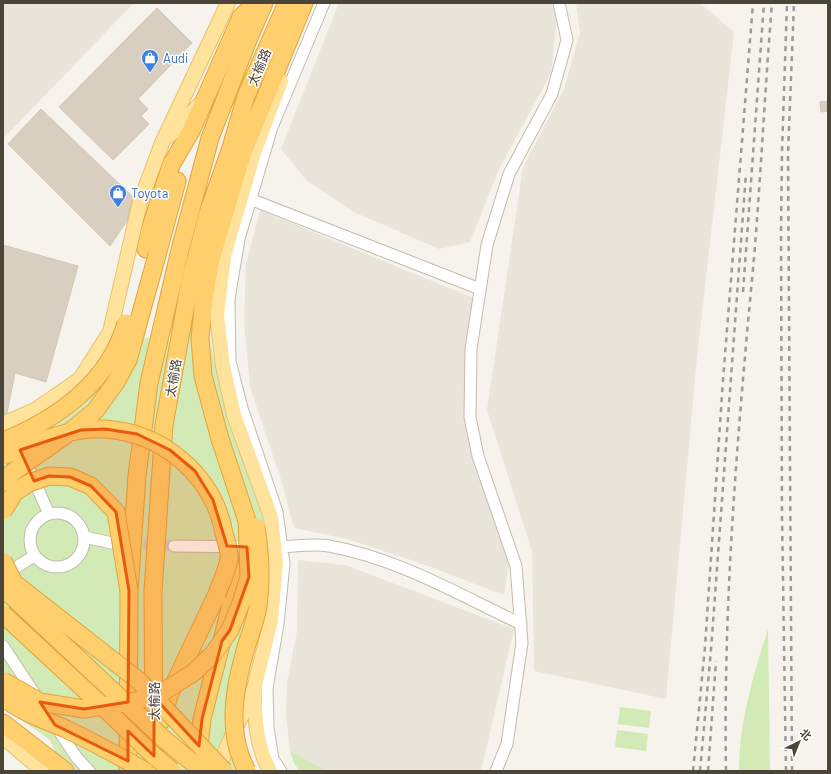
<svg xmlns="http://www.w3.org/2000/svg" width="831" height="774" viewBox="0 0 831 774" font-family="Barlow,'Noto Sans SC',sans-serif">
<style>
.residential{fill:#eae5da}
.green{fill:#d2eab5}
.building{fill:#d8cfc1;stroke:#d3c7b4}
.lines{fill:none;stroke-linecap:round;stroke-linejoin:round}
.minor-tunnel{stroke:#d4d0c8;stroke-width:11;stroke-dasharray:11 5.5;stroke-linecap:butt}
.minor-casing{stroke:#c2bbae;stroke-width:13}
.major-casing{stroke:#e6c16a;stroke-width:16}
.highway-casing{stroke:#e0a43c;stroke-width:19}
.minor{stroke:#fff;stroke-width:11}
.major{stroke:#ffe39c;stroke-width:14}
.highway{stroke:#ffcf6e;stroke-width:17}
.rail{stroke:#9a9a9a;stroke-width:2.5;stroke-dasharray:5 5;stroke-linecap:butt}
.highway-bridge-casing{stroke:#e0a43c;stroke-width:19;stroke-linecap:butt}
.highway-bridge{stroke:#ffcf6e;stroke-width:17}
.marked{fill:#e8590c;fill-opacity:0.2;stroke:#e8590c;stroke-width:3;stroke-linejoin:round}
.labels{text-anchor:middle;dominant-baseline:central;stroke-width:3;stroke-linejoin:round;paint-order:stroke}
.shop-label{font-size:13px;fill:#366cbe;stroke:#fff;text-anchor:start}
.street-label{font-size:13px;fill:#4b4439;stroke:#fff}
</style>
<rect width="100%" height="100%" fill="#f6f3ec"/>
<path class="residential" d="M3 3H134L3 139Z
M339 3H552L557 19 551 73 499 169 470 242 439 249 354 212 307 181 281 149Z
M576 3H700L734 32 697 357 666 699 534 671 532 551 487 410 523 167 564 89 580 33Z
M260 210 473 298 465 349 466 419 509 566 504 595 414 561 347 539 294 528 283 486 250 387 244 322 246 264Z
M298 560 345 565 514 629 481 771H327L290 751 286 714 287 683 297 631Z"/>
<path class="green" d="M198 272 210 310V340L217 374 270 531 254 534 255 593 229 694 239 768 237 771H64L50 740 3 707V461L73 410 142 337 186 345Z
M768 629 770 771H739C739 722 753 676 768 629Z
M620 707 651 711 649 728 618 724Z
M617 730 648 734 646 751 615 747Z
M290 751 327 771H299L293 761Z"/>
<path class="building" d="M157 8 192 43 138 99 148 109 141 116 149 124 113 160 59 107Z
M828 101V111L821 112 820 102Z
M41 109 133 197 127 221 110 246 8 144Z
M3 245 78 266 46 382 15 373 7 413 3 415Z"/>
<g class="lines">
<path class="minor-tunnel" d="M127 544 174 546"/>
<defs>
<path id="minor" d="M250 199 480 289
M24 458 49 514
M30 540a27 27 0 1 1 54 0a27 27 0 1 1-54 0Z
M84 537 112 543
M174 546 253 547
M275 547C292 547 312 543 329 546 397 558 460 595 521 624
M4 575 34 556
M3 646 38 699
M55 725 77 758 89 771
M281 771 273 759 268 728 267 688 278 624 284 564 277 512 242 408 230 361 229 299 239 239 272 127 324 3
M496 771 507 744 522 643 516 566 478 456 470 417 471 349 487 245 509 174 552 94 567 40 559 3"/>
<path id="major" d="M169 136 202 102
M3 424 35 410 80 379 110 332 140 202 162 143 228 3
M254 690C255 718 256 745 270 771
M3 737 43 771
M218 771 226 749 254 689 271 621 276 563 271 517 234 415 223 366 217 315 224 256 254 153 281 81"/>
<path id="highway" d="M146 249 150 230 171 165 191 131 241 17 256 3
M157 255 177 181
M228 463 220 439 203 376 200 338 204 298 211 259 242 155 304 3
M161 721 170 693 217 594
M3 723 65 771
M198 757 202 719 230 609 234 583 229 559
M128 771 129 591 137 476 149 383 180 250 210 138 248 40 264 3
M154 771 153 591 164 425 190 282 208 213 231 148 246 96 287 3"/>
</defs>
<use href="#minor" class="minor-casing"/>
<use href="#major" class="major-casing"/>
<use href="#highway" class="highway-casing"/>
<use href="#minor" class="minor"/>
<use href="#major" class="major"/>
<use href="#highway" class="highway"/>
<path class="rail" d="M743 292 764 3
M693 771 705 647 723 380 753 3
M700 771 711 650 746 173
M708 771 716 661
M726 771C723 600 738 428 754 258 761 173 765 88 772 3
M786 771 782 516 781 232 782 152 787 3
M792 771 788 154 794 3"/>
<defs>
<path id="highway-bridge" d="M3 441C58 419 110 381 126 323
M3 456C35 443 69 427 105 429 163 433 213 475 224 533 226 540 230 552 229 559 227 571 221 583 217 594
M3 482 13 472 63 437 95 411 116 382 128 360 157 255
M3 511 15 492 29 483 49 476 70 477 91 486 116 512 129 591
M3 561 14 583 139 681 224 771
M3 588 165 740 203 771
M3 614 98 702 152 754 172 771
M3 681 40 702 84 709 136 701 161 693 193 673 213 654 230 630 241 603 249 577 247 521 228 463
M3 697C21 712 44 720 66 729 93 742 119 756 145 771
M247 771C225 731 235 685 247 644 251 632 256 619 258 606 262 579 260 553 256 527"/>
</defs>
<use href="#highway-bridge" class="highway-bridge-casing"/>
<use href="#highway-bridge" class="highway-bridge"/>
</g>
<path class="marked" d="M105 429 137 434 170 450 195 471 213 500 227 546 247 547 249 577 230 630 222 641 202 719 199 746 154 697V756L128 731V761L55 725 40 702 84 709 128 702 129 591 116 512 91 486 70 477 49 476 34 481 20 450 81 430Z"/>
<defs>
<symbol id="shop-pin" viewBox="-11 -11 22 30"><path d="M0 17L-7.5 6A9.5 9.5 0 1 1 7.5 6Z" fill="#3f7fe0" stroke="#fff"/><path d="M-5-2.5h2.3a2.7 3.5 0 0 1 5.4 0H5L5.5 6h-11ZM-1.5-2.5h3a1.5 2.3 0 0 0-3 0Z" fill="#fff"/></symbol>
</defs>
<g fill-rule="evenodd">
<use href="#shop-pin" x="140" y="48" width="20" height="27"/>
<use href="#shop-pin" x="108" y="183" width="20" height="27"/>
</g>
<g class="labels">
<g class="shop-label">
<text x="163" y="58">Audi</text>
<text x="131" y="193">Toyota</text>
</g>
<g class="street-label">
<text transform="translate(259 67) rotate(-67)">太榆路</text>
<text transform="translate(173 378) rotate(-80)">太榆路</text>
<text transform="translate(154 701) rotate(-90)">太榆路</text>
</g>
</g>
<rect width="831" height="774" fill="none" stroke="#4b4439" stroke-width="8"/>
<g transform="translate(799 742) rotate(43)" stroke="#ffffff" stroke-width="3" paint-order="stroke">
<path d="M0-3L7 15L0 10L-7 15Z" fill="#4b4439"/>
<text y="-6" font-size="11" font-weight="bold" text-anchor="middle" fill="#4b4439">北</text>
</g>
</svg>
